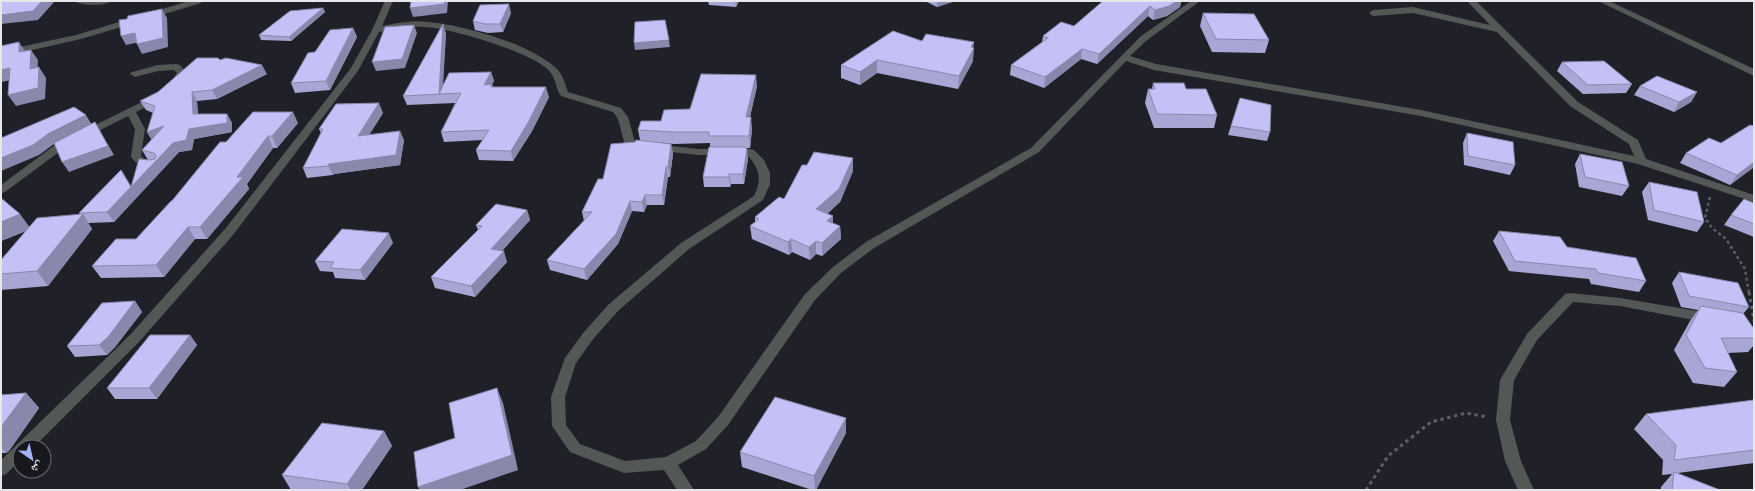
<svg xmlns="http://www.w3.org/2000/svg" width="1755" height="491" viewBox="0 0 1755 491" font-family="'Roboto Condensed','Noto Naskh Arabic',sans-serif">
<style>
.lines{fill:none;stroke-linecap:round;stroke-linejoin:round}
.path-far1{stroke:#5e5e65;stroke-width:2.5;stroke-dasharray:3 3;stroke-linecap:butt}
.path{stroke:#5e5e65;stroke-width:3;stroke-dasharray:3.5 3.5;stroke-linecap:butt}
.minor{fill:#535756;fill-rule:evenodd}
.wall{fill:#a8a6d4}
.shaded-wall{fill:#8887ac}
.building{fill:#c3c1f6;stroke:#8887ac}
</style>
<rect width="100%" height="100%" fill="#202028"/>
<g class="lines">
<path class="path-far1" d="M1710 197 1705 218 1712 228 1726 239 1745 269 1749 293"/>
<path class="path" d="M1749 292 1754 321
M1366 490 1388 456 1431 422 1466 413 1487 417"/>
<path class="minor" d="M75 1H112C107 6 80 6 75 1Z
M189 1H202L201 3 81 39 1 57V51L76 35Z
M385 1H393L382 26C397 23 412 20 428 22 463 25 530 44 556 68 563 74 565 84 568 92L621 108 628 117 635 142 698 149H750L754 150 764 160 770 173V184L763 200 689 249 618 311 594 338 576 363 565 397 566 425 580 444 625 461 666 457 696 441 718 417 805 294 833 267 866 242 1031 148 1140 37 1191 1H1200L1146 41 1130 56 1156 64 1421 110 1634 156 1629 144 1570 106 1497 32 1413 13 1373 16 1369 13 1373 10 1413 7 1490 25 1467 1H1476L1578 102 1638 140 1646 159 1754 195V202L1638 164 1421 116 1154 70 1126 61 1039 152 874 248 841 273 815 300 728 425 706 449 678 465 694 490H677L664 470 624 473 570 452 552 426 551 397 565 358 584 332 608 305 681 243 754 196C762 180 760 168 747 155H698L627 147C620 136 622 121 613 112L561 96C556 89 556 80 551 73 536 53 451 28 425 27 409 26 395 29 379 32L358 71 233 235 139 342 34 447H20V461L6 474 1 476V460L129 336 225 229 351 68 372 30Z
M1598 1H1609L1754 69V76Z
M177 64 180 65 187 73 177 87 174 88 169 85 177 73 174 70 158 71 135 77 130 74 132 72 158 65Z
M158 94 163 97 161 99 136 112 145 129 141 156 146 160 156 163 157 165 156 167C146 170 137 165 131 157L135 129 128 116 63 149 5 192 1 193V185L55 145Z
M1570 293 1620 298 1709 313 1714 315 1716 318 1714 321 1709 323 1620 306 1573 302 1537 340 1514 380 1510 420 1521 461 1534 490H1518L1505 461 1496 420 1500 380 1527 334 1565 294Z"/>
</g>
<path class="wall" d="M708 1H739L736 7 709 5Z
M925 1H955L937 7Z
M1103 1H1181L1180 7 1167 16 1153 20 1148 16 1097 64 1081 59 1044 88 1010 75 1011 65 1042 42 1043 36 1074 26Z
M323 8 325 12 291 41 261 40 259 35Z
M511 13 503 32 488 33 475 30 473 21Z
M1203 13 1269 40 1265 53 1212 52 1200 26Z
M353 28 357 37 330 90 295 93 291 83 315 52Z
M446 33 443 85 491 72 494 81 492 84 493 87 549 97 532 131 513 161 479 160 476 150 483 140 444 142 441 132 455 103 407 105 403 96Z
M922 41 973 48V61L958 89 877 73 860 85 841 78V65Z
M220 60 267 74 217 99 197 101 198 114H227L232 123V132L194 139 192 150 179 152 114 222 88 223 92 229 48 286 1 290V260L26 231 1 241V198L29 227 80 214 79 213 121 170 131 186 148 160 142 150 152 140 147 132 153 113 146 110 140 101 158 92Z
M1562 62 1632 84 1626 93 1583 94 1557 71Z
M1153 83 1186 89 1217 115 1214 128H1154L1145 103 1148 89H1152Z
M757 86 750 117 752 129 750 148H746L748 159 744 184H731L730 187H704L703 177 710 147V143L674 144 657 142 671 144 673 154 670 177H668L664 205H647L644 212 632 211 618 244 587 280 550 270 547 260 584 221 582 212 603 179 635 142 640 140 638 130 690 109Z
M1640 86 1697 92 1691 102 1674 112 1634 95Z
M1240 98 1270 132 1267 141 1228 135Z
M383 113 369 135 404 140 400 165 334 174 333 175 307 178 303 168 321 133 319 129Z
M298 123 277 148H273L247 184 249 189 207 239H195L164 277 101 278 92 266 136 239 172 201 226 142Z
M1754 126V167L1730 185 1680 163 1686 153 1721 143Z
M1467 133 1515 165 1510 175 1464 165 1463 143Z
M1580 154 1629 186 1622 196 1579 187 1575 164Z
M853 158V171L840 202 827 214 833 216V223L840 226 841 239 822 256 816 254 810 260 792 252 789 255 752 239 750 226 755 222V217L784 199 807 165Z
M1649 182 1704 222 1697 232 1648 220 1642 192Z
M1754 203V237L1724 225 1731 215Z
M527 210 530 220 502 251 507 262 475 297 435 288 431 277 478 230 476 225Z
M1499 231 1567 247 1646 281 1639 292 1591 284 1589 279 1509 271 1493 241Z
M393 243 365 280 335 278 333 272 320 271 315 261Z
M1679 272 1749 307 1743 314 1754 329V345L1748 352 1728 353 1737 372 1724 387 1693 383 1674 350 1690 321 1698 310 1681 307 1672 283Z
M135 301 142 312 115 347 107 355 75 357 67 346Z
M190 335 197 345 157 399H115L107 388Z
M26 393 39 408 9 451 6 453H1V395Z
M1754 400V463L1678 473 1720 490H1661V487L1672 474 1662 475 1663 460 1634 429 1646 414Z
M384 431 392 446 362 490H291L282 475Z
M846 433 816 490H812L742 467 740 452Z"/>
<path class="shaded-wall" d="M42 1H55L38 20 1 24V15Z
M445 1H448L447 13 413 17 410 8Z
M735 1H739L736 7Z
M937 1H955L937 7Z
M1177 1H1181L1180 7 1167 16 1153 20 1155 10Z
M509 4 511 13 503 32 500 24Z
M1150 6 1148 16 1097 64 1099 54Z
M323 8 325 12 291 41 289 37Z
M162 9 167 18 168 47 142 54 137 44Z
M443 24 446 33 442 94H439Z
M414 25 417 33 405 68 376 71 372 62Z
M353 28 357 37 330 90 326 81Z
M135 33 140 42 126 45 121 36Z
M669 40 670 47 635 50 634 43Z
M19 42 26 53 19 52Z
M974 42 973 50 974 48 973 61 958 89 959 76 971 47Z
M1082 49 1081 59 1044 88 1045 77Z
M31 50 38 60 37 79 30 69Z
M877 60V73L860 85V72Z
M262 65 267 74 217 99 212 90Z
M39 67 46 78 45 99 16 106 8 95Z
M10 68 17 79 1 82V70Z
M491 72 494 81 487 94 484 85Z
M756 75 757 86 747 129 746 117Z
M546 87 549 97 532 131 513 161 511 151Z
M192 92 197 101 198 124 193 114Z
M1697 92 1691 102 1674 112 1679 102Z
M379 103 383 113 362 146 358 136Z
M293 112 298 123 277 148 272 136Z
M227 114 232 123V132L194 139 192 150 179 152 114 222 107 212 121 170 131 187 173 143 189 129Z
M86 115 92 125 54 144 39 155 1 171V158Z
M751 117 752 129 750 148 749 136Z
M95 122 114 155 69 172 62 162Z
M164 126 153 142 147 132Z
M400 131 404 140 400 165 334 174 333 175 328 166 329 164Z
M268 136 273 148 247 184 249 189 207 239 200 227Z
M671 144 673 154 670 177 668 167Z
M747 149 748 159 744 184 743 174Z
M853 158V171L840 202 817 222 816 209Z
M1754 162V167L1730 185 1737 175Z
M666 167 668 177 664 205 662 195Z
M729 174 731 184 730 187 729 177Z
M645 195 647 205 644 212 642 202Z
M630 201 632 211 618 244 587 280 584 269Z
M527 210 530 220 494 259 491 249Z
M20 214 31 229 1 241V222Z
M83 214 92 229 48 286 37 271Z
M833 216V229L827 221Z
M840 226 841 239 822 256V243Z
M188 227 195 239 164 277 156 265Z
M389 233 393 243 365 280 360 270Z
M791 239 792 252 789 255 788 242Z
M816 241V254L810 260 809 247Z
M504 251 507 262 475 297 471 286Z
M135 301 142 312 115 347 107 355 99 345Z
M190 335 197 345 157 399 149 388Z
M497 388 503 403 518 470 460 490H420L418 487Z
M26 393 39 408 9 451 6 453 1 447V427Z
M846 418V433L816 490H815L814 476Z
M384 431 392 446 362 490H351L347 484Z"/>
<path class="building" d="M1 1H42L33 11 1 15Z
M411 1H445L444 4 410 8Z
M1103 1H1177L1169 6 1155 10 1150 6 1099 54 1082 49 1045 77 1011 65 1048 38 1043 36 1061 22 1074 26Z
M509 4 500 24H485L473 21 480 5Z
M323 8 289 37 259 35 290 11Z
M162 9 163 38 137 44 135 33 121 36 119 20 127 19 128 16Z
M1203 13 1254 14 1269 40 1216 39Z
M665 20 669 40 634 43 635 22Z
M443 24 439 94 449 73 491 72 484 85 492 84 491 87H546L529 121 511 151 476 150 489 130 441 132 461 93 403 96Z
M414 25 402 59 372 62 385 27Z
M353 28 326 81 291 83 308 53 315 52 330 30Z
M893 31 922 41 926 34 974 42 971 47 974 48 959 76 877 60 860 72 841 65Z
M19 42V52L31 50 30 69 39 67 38 88 8 95 10 68 1 70V46Z
M197 58H218L220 60 226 58 262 65 212 90 192 92 193 114H227V123L189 129 186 140 173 143 107 212 79 213 121 170 131 187 139 159 149 160 155 159 156 155 154 153 142 150 164 126 147 132 155 106 140 101 158 92Z
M1604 61 1632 84 1588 85 1562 62Z
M701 74 756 75 746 117H751L749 136H709V132H672L638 130 641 121H661L664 110 690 109Z
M1657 76 1697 92 1679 102 1640 86Z
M1153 83H1184L1186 89H1206L1217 115 1157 114 1148 89H1155Z
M1240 98 1271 105 1270 132 1231 126Z
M379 103 358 136 400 131 396 155 329 164 328 166 303 168 323 129H319L336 104Z
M74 107 86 115 48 134 33 145 1 158V138Z
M253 112H293L272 136H268L237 177H243L200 227H188L156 265 92 266 116 239H136L172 200 171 202 220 142H226Z
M95 122 108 146 62 162 54 143Z
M1750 125 1754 126V162L1737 175 1686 153 1709 138 1721 143Z
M1467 133 1513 142 1515 165 1468 156Z
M636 140 671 144 668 167H666L662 195H645L642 202 630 201 616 234 584 269 547 260 592 212H582L598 179H603L611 144 635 142Z
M709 147H745L747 149 743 174H729V177H703Z
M814 152 853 158 839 189 816 209 833 216 827 221 840 226 822 243 816 241 809 247 791 239 788 242 750 226 759 219 755 217 779 197 784 199 802 165H807Z
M1580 154 1622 162 1629 186 1585 177Z
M1649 182 1697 192 1704 222 1654 210Z
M1 198 20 214 1 222Z
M1744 199 1754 203V224L1731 215Z
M496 204 527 210 491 249 504 251 471 286 431 277 482 226 476 225Z
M83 214 37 271 1 274V260L37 218Z
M342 229 389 233 360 270 330 268 334 262 315 261Z
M1499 231 1560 237 1567 247 1636 258 1646 281 1598 273 1596 269 1515 261Z
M1679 272 1738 283 1749 307 1689 296Z
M135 301 108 337 99 345 67 346 102 303Z
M1701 306 1743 313 1754 329V338H1721L1737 372 1705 368 1686 335Z
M150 335H190L149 388H107Z
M497 388 512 455 418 487 414 452 455 438 449 403Z
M26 393 1 427V395Z
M775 397 846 418 814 476 740 452Z
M1754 400V450L1674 460 1676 445 1646 414Z
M322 423 384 431 347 484 282 475Z
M1674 472 1720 490H1672Z"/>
<rect width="1755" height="491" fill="none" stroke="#e7e7ec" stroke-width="4"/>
<g transform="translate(32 459) rotate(146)"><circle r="19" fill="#17171e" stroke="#6a6a70"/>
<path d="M0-3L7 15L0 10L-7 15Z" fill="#a5b1fc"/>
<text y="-6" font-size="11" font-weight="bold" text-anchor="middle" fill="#e7e7ec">ش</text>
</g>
</svg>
